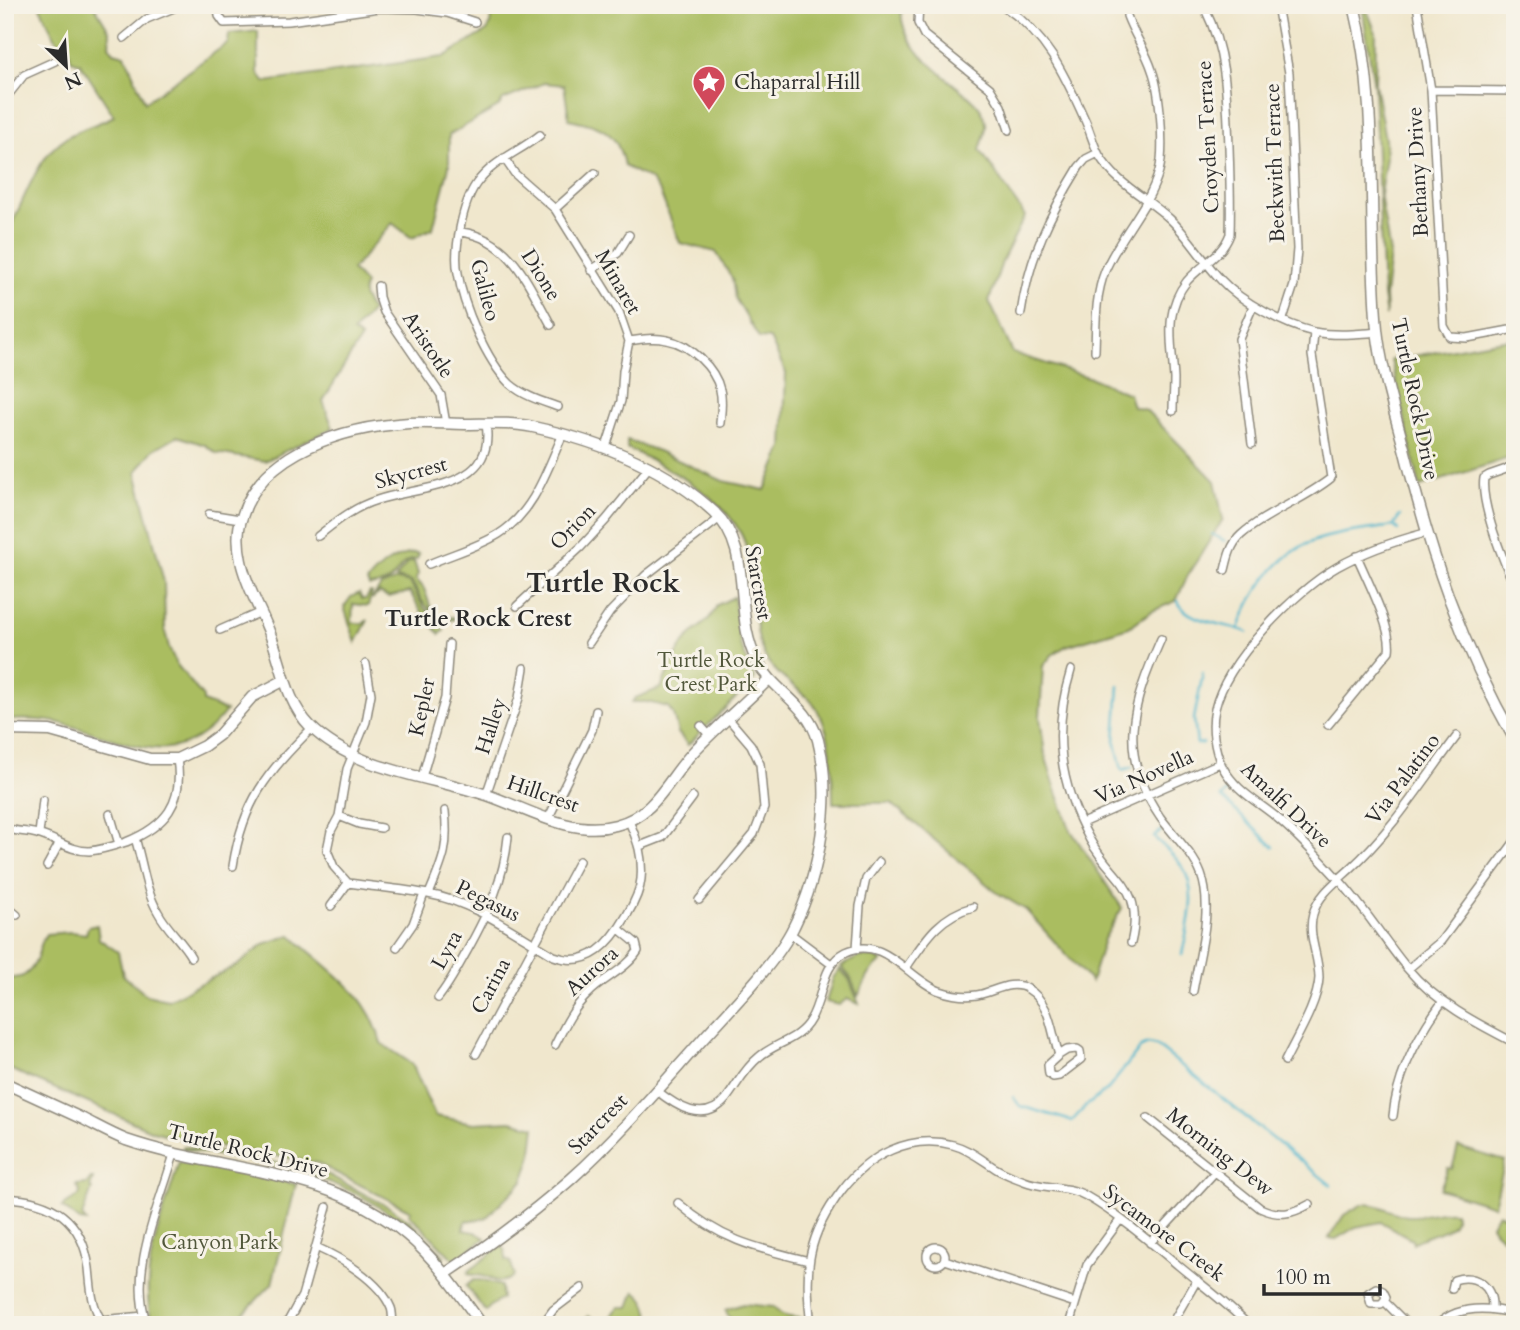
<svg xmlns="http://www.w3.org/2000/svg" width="1520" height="1330" viewBox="0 0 1520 1330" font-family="Cardo,serif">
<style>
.green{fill:#aabd60;stroke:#6a7446;stroke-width:2}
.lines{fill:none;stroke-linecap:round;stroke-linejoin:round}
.stream{stroke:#4cb4cb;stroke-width:2.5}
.minor-casing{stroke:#8e897c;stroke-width:10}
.tertiary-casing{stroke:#8e897c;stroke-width:13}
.minor{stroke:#fff;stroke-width:7}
.tertiary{stroke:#fff;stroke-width:10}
.labels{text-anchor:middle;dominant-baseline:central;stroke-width:6;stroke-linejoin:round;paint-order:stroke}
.poi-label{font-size:21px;fill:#2b2b2b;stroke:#f7f3e8;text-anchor:start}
.street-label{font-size:21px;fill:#2b2b2b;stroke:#f7f3e8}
.park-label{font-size:21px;fill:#51573b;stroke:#f7f3e8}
.neighbourhood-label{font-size:23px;font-weight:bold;fill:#2b2b2b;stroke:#f7f3e8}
.district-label{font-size:28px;font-weight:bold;fill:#2b2b2b;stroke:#f7f3e8}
</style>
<rect width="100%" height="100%" fill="#f7f3e8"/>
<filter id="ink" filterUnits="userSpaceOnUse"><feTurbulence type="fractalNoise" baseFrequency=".0143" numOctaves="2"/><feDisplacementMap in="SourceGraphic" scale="14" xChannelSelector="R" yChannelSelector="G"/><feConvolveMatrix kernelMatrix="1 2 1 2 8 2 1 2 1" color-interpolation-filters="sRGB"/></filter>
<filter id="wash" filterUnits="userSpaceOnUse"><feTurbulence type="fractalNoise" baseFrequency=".00686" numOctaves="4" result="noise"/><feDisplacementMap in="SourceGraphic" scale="28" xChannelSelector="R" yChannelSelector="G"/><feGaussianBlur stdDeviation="1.57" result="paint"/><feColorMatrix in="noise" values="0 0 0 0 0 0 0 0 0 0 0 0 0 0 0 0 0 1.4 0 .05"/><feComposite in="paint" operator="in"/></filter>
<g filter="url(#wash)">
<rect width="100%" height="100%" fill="#f0e7cd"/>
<path class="green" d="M39 5H94L110 32 109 46 114 52 125 55 145 102 228 43 229 34 258 31V73L265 82 443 57 487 31 490 25 492 5H902C896 40 933 67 956 86 969 97 983 106 986 123 987 131 982 142 980 150L1025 216 1003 259 989 301 1013 353 1094 379 1129 394 1133 407 1146 410 1215 481 1223 519 1188 575 1176 601 1152 611 1129 627 1066 646 1052 655 1043 666 1040 717 1045 755 1053 781 1070 829 1122 908 1104 939 1091 982 1026 910 996 892 891 803H833C832 769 834 729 811 701 795 684 772 675 763 652 754 632 757 610 754 590 751 574 750 557 745 543 729 498 668 468 627 448V440L658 451 723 481 765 490 783 447 786 373 770 339 759 338 735 298 732 278 716 252 680 243 660 192 650 179 624 166C618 131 601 126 569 119L564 85 544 83 503 100 498 107 449 135V166L433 228 412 238 392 223 352 270 365 284C359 295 366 302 372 311L353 332 361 338 323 401 333 428 265 461 216 453 205 445 177 436 153 450 136 472 164 582 165 631 169 648 177 665 203 697V702L226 711C176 776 128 740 64 724 46 719 24 719 5 720V238C21 209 34 163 59 143 74 130 97 125 114 116L80 63 71 60 69 51 60 47Z
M1362 5H1365L1376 33 1375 84 1385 139 1386 157 1380 194 1390 254 1385 296 1386 316 1383 295 1374 86Z
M1515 338V456L1420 487 1391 360Z
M415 553 419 554 417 559C401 559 401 571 390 580 384 585 376 585 369 586L367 582C380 566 394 555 415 553Z
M414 561 418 574 416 579C418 582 422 585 424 589 430 602 427 606 439 618L454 617 457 619 441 622 438 620 422 601 412 582 396 578 407 563Z
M397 580 410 583C415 591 419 601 425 609 432 617 440 622 444 631L440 634 423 615 410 592 388 597 379 593 372 599 381 586Z
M370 592 372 593 368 606 353 604 352 622 362 624 368 620 356 643 344 607 351 597 359 593 362 599H366Z
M734 597 740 644 755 679 688 745 678 733 673 714 668 707 647 702H632L635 698 661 688C667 673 675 656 684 643 696 626 709 625 717 605Z
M97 925 99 939 118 952 123 975 146 995 168 1000 238 965 264 944 291 935C327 970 368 990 381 1043L412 1064 435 1116 474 1123 511 1121 535 1127 531 1159 523 1181 486 1218 466 1221 463 1230 475 1232 485 1238 455 1261 409 1214 411 1211 317 1163 194 1142 153 1131 5 1067V980C10 978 18 978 23 976 40 966 37 948 46 934L71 932 86 934 88 927Z
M859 957H872L882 961C867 973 866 982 858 996L850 977 841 966Z
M840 969 849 979 859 1004 847 999 839 1005 826 1002 833 978Z
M183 1146 296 1166 329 1175 389 1207 409 1220 444 1256 442 1259 435 1249 433 1250C357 1173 279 1167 183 1149Z
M1458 1147 1505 1161 1494 1206 1440 1189 1448 1168 1452 1169Z
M179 1162 296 1184 272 1284 232 1325H153C136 1275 165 1211 179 1162Z
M91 1179H93L90 1188 92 1189 82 1216 86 1222 80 1221 62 1207 79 1196 80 1191 76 1185 87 1184Z
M1363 1204C1380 1203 1392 1214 1408 1216 1424 1217 1438 1210 1454 1212 1462 1233 1425 1233 1413 1243L1412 1239 1381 1222 1356 1227 1336 1239 1329 1238 1344 1215Z
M1498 1213 1515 1220V1248L1495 1231 1491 1225Z
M501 1246 505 1249 506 1260 511 1262 514 1276C503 1284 497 1282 486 1277 480 1275 473 1275 468 1274L469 1271Z
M474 1280H480L501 1286 502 1299 490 1306 486 1312 466 1286Z
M635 1291C648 1300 649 1310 651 1325H580L588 1316 601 1323 612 1321V1315L619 1307H629Z
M743 1304 774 1307C782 1318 788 1317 801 1318L802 1325H734L725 1310Z"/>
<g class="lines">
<path class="stream" d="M1394 525 1400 516
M1212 534 1225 541
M1178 601C1185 622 1229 624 1247 632
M1239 629C1250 594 1278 554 1314 541 1339 532 1368 530 1394 526L1398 530
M1119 686 1115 740 1122 770 1132 767
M1203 743 1197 744 1194 719 1203 673
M1227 792 1221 797 1274 847
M1161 831 1154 837C1163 846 1174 855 1181 865 1200 891 1187 927 1182 955
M1013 1097 1020 1106 1072 1121 1085 1107 1109 1088 1141 1047 1148 1044 1157 1046 1331 1185"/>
</g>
</g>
<g filter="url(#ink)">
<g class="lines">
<defs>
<path id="minor" d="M218 5 219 16 224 23 289 21 379 8 417 9 447 13 475 22
M919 5 918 23 924 35 990 88 1001 106 1009 130
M1002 5C1046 34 1064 73 1085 120 1090 131 1093 144 1099 155 1116 184 1146 197 1170 219 1189 237 1203 261 1221 280 1241 302 1285 325 1314 332 1334 336 1357 334 1378 332
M1277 5 1289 73 1297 249 1294 285 1283 319
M1417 5 1431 90 1444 326 1450 337 1467 338 1515 329
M124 38 147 19 181 5
M1431 90 1515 91
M5 99 24 75 55 61
M540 135C519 152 492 161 476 184 463 203 453 250 458 273 463 306 486 360 510 384 524 396 541 401 558 407
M504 158 515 174 555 209 619 312 629 341 623 371 621 401 606 447
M555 209 595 173
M461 232C512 239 528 284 551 325
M591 270 618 253 629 235
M378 286 379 297 384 312 441 395 446 424
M1021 313C1029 257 1050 214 1079 167L1086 159 1098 153
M629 341C642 339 655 337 667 340 690 344 715 368 720 390 723 401 721 412 720 423
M1095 351C1096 324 1095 296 1105 271 1119 236 1149 208 1159 171 1165 150 1160 91 1152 70 1146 51 1134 35 1127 16
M1173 411C1173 401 1174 390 1174 379 1172 343 1163 311 1187 281 1202 264 1222 256 1230 234 1231 205 1230 176 1229 147 1227 99 1227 53 1205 9
M1252 444 1239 339 1253 306
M1515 466 1489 475 1484 478C1480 504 1504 562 1515 587
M209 514 240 519
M1425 533C1395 541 1365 551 1337 567 1295 591 1226 661 1215 709 1211 727 1214 749 1222 766 1235 790 1255 800 1275 816 1298 835 1319 858 1339 880 1364 907 1383 939 1407 968 1435 1002 1476 1023 1515 1043
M318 536C336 522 354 507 377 500 418 486 497 490 486 424
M429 564C452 554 478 547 499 534 534 512 547 470 563 434
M1225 570C1228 557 1231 544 1241 535 1267 512 1304 500 1331 478L1312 355 1314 332
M517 606 580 548 606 520 649 467
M220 630 261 612
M1161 639C1132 705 1116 752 1160 817 1173 835 1193 853 1201 874 1214 909 1199 955 1193 991
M589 643 610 612 646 575 720 518
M366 664 371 694 366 722 347 769 339 816 331 831 327 850 334 867 348 883C375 887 402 889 428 894 474 902 515 933 554 956 589 969 611 943 627 915 633 905 640 891 641 879 643 856 638 842 629 821
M1071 670C1052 732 1059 783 1090 840 1113 882 1145 886 1131 943
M1328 725 1389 651C1393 629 1366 578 1357 556
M701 726 710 736
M422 777 445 698 449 644
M486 795 519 698 524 668
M110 814 119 844
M339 816 359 824 381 828
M548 819 592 730 596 711
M1082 823 1220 763
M5 828C16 832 27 831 37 834 55 838 69 851 89 851 101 850 114 846 126 842 166 826 184 803 177 759
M39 834 43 800
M135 838C143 863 145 890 158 912 167 929 182 941 191 957
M640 846 663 837 693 797
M47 866 59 844
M233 866C243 801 267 773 312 728
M429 894C443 860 449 849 445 811
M699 900 754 834 764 808 760 764 751 745 728 718
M5 905 17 915
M331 906 348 883
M791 934 831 964
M397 947 413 924 424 894
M857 948 860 906 866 879 879 862
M906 968C925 940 939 916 973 907
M1408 969 1441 941 1515 841
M438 998C450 983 458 967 467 951 488 913 504 880 508 837
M555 1045C564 1027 573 1008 588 994 603 978 626 970 638 951L636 943 619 929
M476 1054 579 861
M1285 1061C1296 1038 1318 1003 1319 978 1319 956 1307 936 1313 914 1318 895 1336 882 1350 869 1392 831 1423 781 1457 736
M656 1090C676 1106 704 1125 726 1099 737 1085 744 1069 759 1057 775 1043 799 1040 810 1020 824 998 820 965 846 952 884 934 909 980 940 991 952 995 964 997 977 995 994 992 1011 979 1028 989 1051 1003 1051 1031 1059 1055L1048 1065 1049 1074 1053 1077 1059 1076 1081 1059 1080 1051 1077 1049 1067 1050 1059 1055
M1393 1116C1397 1075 1418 1035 1443 1001
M1148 1118 1260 1208C1280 1217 1292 1214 1310 1204
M5 1198C53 1200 82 1219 89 1268 91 1287 91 1303 101 1320L144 1316
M678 1203C720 1240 756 1248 809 1261
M1150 1243 1215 1172
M316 1247C341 1258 380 1281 391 1308 393 1313 392 1320 393 1325
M927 1256a9 9 0 1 1 18 0a9 9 0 1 1-18 0Z
M945 1260 1075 1303
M1452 1289 1454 1280C1475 1273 1493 1286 1492 1308
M1384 1301 1381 1304H1371L1368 1293 1376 1288 1383 1291 1386 1297 1384 1301 1408 1325
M147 1325C128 1270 159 1207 174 1154
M286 1325 302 1296 327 1207
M542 1325 553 1310 582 1288
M811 1325C804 1269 807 1236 842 1190 868 1156 909 1133 953 1145 969 1149 982 1160 995 1168 1004 1174 1014 1177 1024 1181 1043 1189 1067 1185 1086 1196 1119 1215 1150 1242 1179 1266 1203 1286 1227 1303 1248 1325
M1069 1325 1087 1265 1120 1220
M1171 1325 1197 1280
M1437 1325C1458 1305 1489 1307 1515 1314"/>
<path id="tertiary" d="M1354 5C1380 111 1367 221 1377 329 1381 368 1394 410 1404 448 1431 555 1460 644 1515 740
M5 730 50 731 150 759H177L204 746 219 735 252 697 283 681
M5 1083C31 1095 57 1107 83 1119 97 1126 111 1134 126 1140 222 1173 325 1166 407 1235 437 1260 459 1293 482 1325
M445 1274C489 1245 531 1214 571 1179 618 1137 660 1087 702 1040 730 1009 777 962 794 926 820 874 833 797 818 740 808 704 774 692 757 661 732 616 755 550 714 512 664 466 598 441 533 427 511 422 487 424 465 424 447 424 427 422 409 423 347 427 262 450 242 517 237 530 238 547 241 561 246 586 261 610 270 634 283 666 285 700 310 726 355 771 429 776 487 795 528 809 571 837 616 825 657 815 669 776 696 749 719 725 745 703 769 679"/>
</defs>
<use href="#minor" class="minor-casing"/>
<use href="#tertiary" class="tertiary-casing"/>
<use href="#minor" class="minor"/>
<use href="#tertiary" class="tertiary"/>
</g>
</g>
<defs>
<symbol id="sight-pin" viewBox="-11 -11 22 30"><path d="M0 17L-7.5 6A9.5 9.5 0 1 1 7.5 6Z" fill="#d1495b" stroke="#f7f3e8"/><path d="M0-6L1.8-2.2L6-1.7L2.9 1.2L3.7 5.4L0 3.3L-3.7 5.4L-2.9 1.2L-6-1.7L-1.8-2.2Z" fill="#fff"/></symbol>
</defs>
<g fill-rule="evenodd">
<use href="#sight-pin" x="690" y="63" width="38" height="52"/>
</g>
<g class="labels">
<g class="poi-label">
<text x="734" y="82">Chaparral Hill</text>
</g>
<g class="street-label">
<text transform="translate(1208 137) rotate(-93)">Croyden Terrace</text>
<text transform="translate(1275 163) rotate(-92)">Beckwith Terrace</text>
<text transform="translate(1418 172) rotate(-93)">Bethany Drive</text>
<text transform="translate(541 275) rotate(58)">Dione</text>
<text transform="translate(618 282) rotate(60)">Minaret</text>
<text transform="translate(485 290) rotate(75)">Galileo</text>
<text transform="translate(428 345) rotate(56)">Aristotle</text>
<text transform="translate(1415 399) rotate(78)">Turtle Rock Drive</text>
<text transform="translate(411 473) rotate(-15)">Skycrest</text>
<text transform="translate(573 527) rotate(-46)">Orion</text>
<text transform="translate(758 583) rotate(80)">Starcrest</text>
<text transform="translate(422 707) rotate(-78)">Kepler</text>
<text transform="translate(491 726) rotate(-72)">Halley</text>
<text transform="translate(1144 777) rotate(-24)">Via Novella</text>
<text transform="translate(1403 779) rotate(-53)">Via Palatino</text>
<text transform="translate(543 794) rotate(19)">Hillcrest</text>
<text transform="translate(1286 805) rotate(43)">Amalfi Drive</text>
<text transform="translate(488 901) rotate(26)">Pegasus</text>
<text transform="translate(447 950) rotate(-61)">Lyra</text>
<text transform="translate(592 971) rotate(-42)">Aurora</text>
<text transform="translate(491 986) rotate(-62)">Carina</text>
<text transform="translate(598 1124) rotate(-46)">Starcrest</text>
<text transform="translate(248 1151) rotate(14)">Turtle Rock Drive</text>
<text transform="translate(1220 1152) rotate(38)">Morning Dew</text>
<text transform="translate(1164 1233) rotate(37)">Sycamore Creek</text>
</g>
<g class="park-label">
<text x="711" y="660">Turtle Rock<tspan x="711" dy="24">Crest Park</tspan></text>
<text x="220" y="1242">Canyon Park</text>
</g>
<g class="neighbourhood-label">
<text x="478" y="618">Turtle Rock Crest</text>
</g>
<g class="district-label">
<text x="603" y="583">Turtle Rock</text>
</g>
</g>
<rect width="1520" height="1330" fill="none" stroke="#f7f3e8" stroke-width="28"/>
<g transform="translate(66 66) rotate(155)" stroke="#f7f3e8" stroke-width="5" paint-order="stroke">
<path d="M0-5L12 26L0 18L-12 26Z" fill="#2b2b2b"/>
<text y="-10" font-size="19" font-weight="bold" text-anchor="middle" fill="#2b2b2b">N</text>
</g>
<path d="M1264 1284v10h116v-10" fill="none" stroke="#2b2b2b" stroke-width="3.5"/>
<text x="1275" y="1284" font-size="21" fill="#2b2b2b" stroke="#f7f3e8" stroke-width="5" paint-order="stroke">100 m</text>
</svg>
